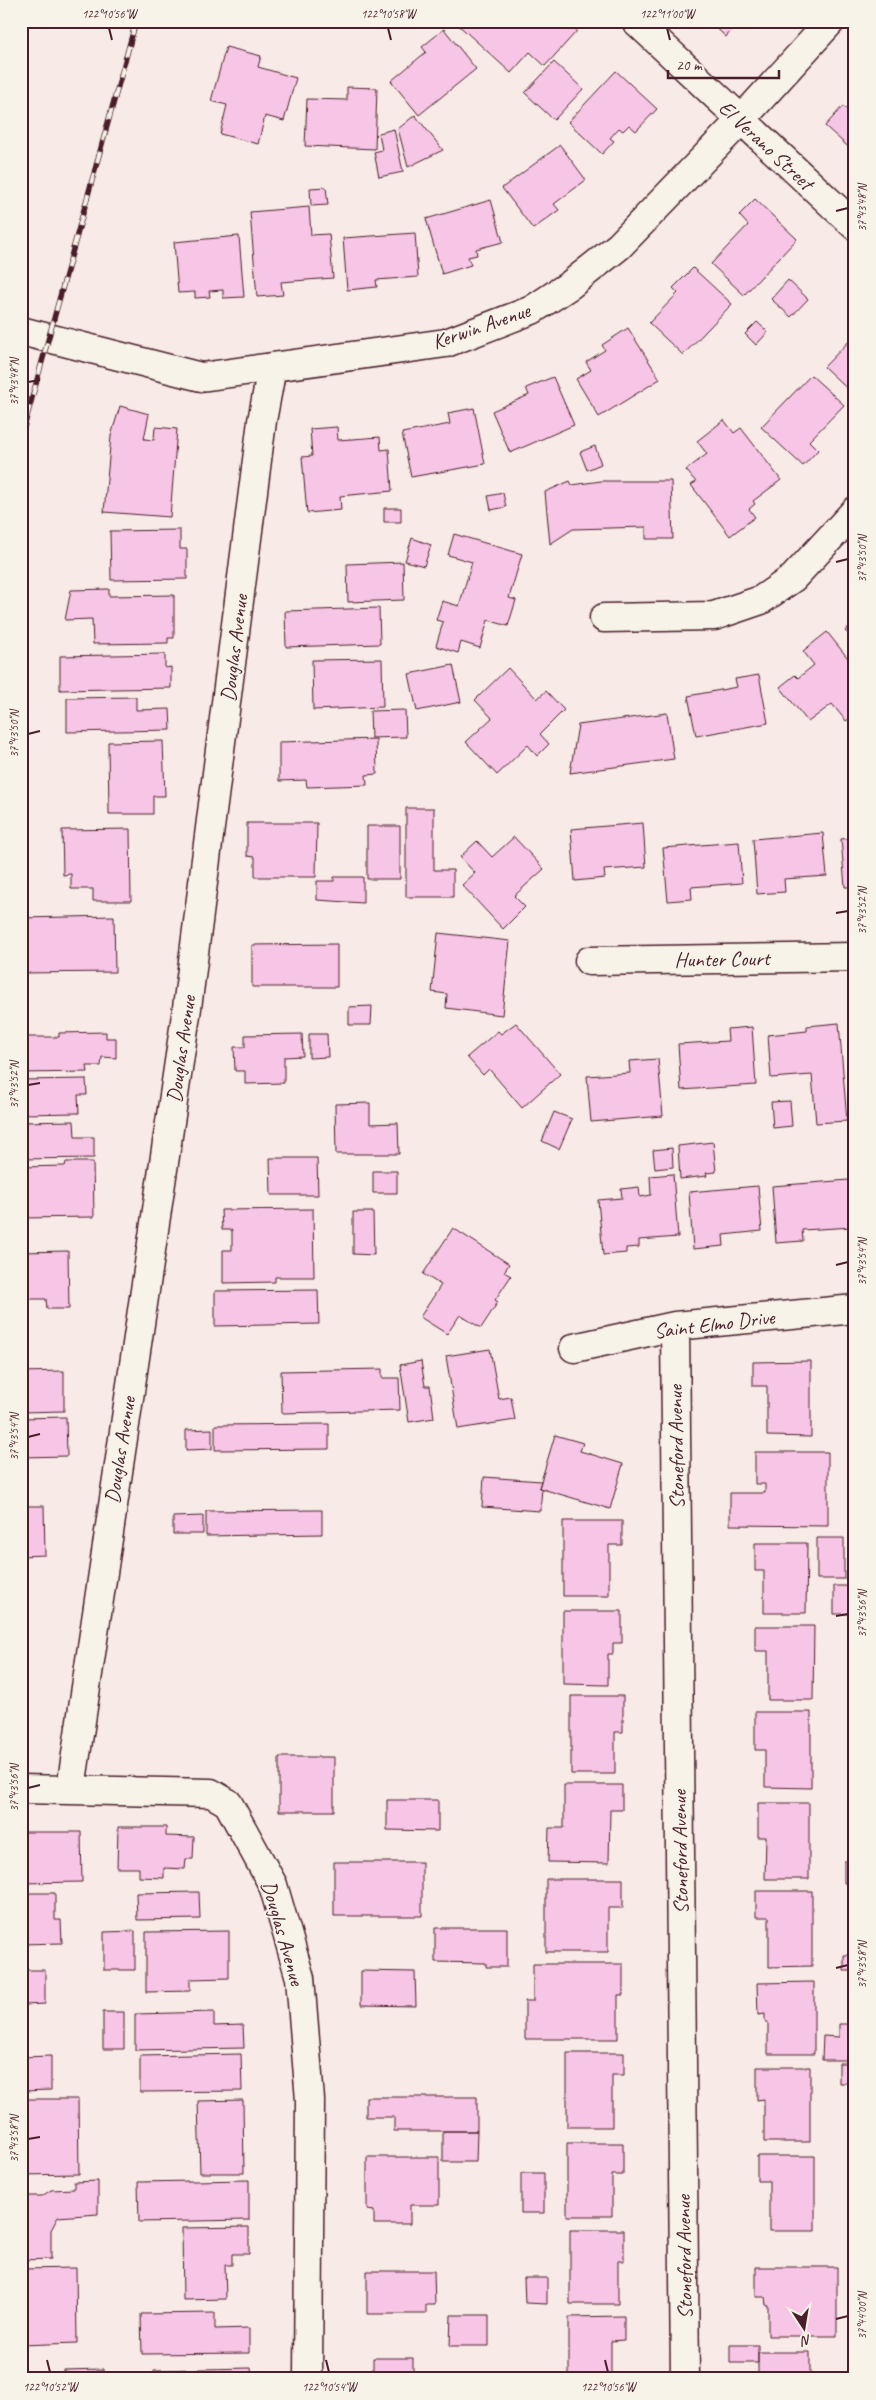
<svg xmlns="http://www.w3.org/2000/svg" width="876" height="2400" viewBox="0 0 876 2400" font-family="Caveat,sans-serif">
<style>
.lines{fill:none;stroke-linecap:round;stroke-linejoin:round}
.stream{stroke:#698396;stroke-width:11}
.building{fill:#f7c5e5;stroke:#4a1f2b}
.street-casing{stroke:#4a1f2b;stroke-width:31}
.street{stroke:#f7f3e8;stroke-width:28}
.rail-casing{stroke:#4a1f2b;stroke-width:5.5}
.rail{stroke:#f7f3e8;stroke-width:4;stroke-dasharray:11;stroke-linecap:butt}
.ticks{fill:none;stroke:#4a1f2b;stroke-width:2}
.labels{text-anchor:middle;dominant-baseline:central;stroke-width:4;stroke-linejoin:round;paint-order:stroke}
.street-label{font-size:21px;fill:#4a1f2b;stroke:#f7f3e8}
.neatline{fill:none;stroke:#4a1f2b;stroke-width:2}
.ticks-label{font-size:12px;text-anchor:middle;fill:#4a1f2b}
</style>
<rect width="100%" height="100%" fill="#f7eae7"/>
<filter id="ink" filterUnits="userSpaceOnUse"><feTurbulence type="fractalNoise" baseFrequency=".02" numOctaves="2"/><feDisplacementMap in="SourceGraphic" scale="10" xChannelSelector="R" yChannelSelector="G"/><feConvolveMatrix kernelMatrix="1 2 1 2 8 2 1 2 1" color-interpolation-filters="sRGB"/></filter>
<g filter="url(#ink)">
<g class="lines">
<path class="stream" d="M21 26 23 21"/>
</g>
<path class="building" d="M454 21H566L577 31 545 66 530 52 511 73Z
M709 21H739L726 37Z
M444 29 476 69 419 115 391 81 426 52 422 47Z
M226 47 261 56 258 67 296 78 284 121 265 116 258 144 220 134 227 105 211 101Z
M554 62 583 89 554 120 525 93Z
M616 71 657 109 636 131 629 125 623 131 619 128 610 138 614 141 602 154 568 122Z
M347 87 377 88 375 149 305 146 307 99 347 100Z
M855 105V153L825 126 843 106 849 111Z
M415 115 443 150 408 167 398 129Z
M394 129 403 172 379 177 374 152 382 150 379 133Z
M560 145 586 180 554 204 559 210 533 229 502 188Z
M326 187 328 205 311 206 310 188Z
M755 199 797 239 744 295 711 264 748 225 739 215Z
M491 200 503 242 476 249 477 255 468 257 471 265 442 274 426 219Z
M309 207 311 235 329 234 333 278 281 282 283 295 257 297 250 212Z
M415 233 418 277 376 280 377 287 347 290 343 238Z
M239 236 244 297 223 298V290L209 291 210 297 195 298V292L178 293 174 242Z
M693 268 732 304 683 355 649 323 678 293 673 288Z
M788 280 808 299 791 317 771 299Z
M757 322 768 332 756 345 745 334Z
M628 328 660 379 599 417 576 379 591 370 586 362 605 350 602 345Z
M855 335V396L824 367Z
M811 375 844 405 809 441 818 450 803 466 761 427Z
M553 377 574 425 510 453 492 411 529 395 526 388Z
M120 406 149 414 144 439 154 440 155 427 177 429 170 517 104 512 111 436Z
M474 408 485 464 411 477 402 433 450 424 448 413Z
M724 420 734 433 741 428 781 480 753 501 755 504 749 509 755 517 730 536 691 485 696 482 686 470 707 454 697 441Z
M337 427 338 440 380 437 381 450 389 449 392 491 340 496 341 510 307 513 302 457 312 456 310 429Z
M595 446 601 464 587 470 580 452Z
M570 481 572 485 601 481H671L673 539H646V527L573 529 550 544 545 492Z
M503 493 506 507 491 510 488 496Z
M384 508H401V522H384Z
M180 530V549H187V579L111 580 110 531Z
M454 534 522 554 509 598 516 600 508 626 488 620 480 648 461 642 458 653 436 646 443 622 436 620 442 601 459 606 472 562 448 555Z
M412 538 431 545 424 566 405 561Z
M403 562 404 600 348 602 347 564Z
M109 589V596L174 595V638H168V643L93 644 92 619 65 620 71 590Z
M379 608 380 644 286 647 285 611Z
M855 620V639L845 631Z
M827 632 855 667V715L846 721 832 704 808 722 780 687 795 675 798 678 814 665 803 651Z
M165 654V668L171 667V688L60 690V656Z
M382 659 383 707 313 710 312 660Z
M453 665 461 702 417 711 409 674Z
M508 668 537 699 546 691 564 710 540 734 549 744 537 756 528 745 497 775 466 742 492 718 475 700Z
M759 675 768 723 696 736 688 696 737 687 735 679Z
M136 697V710L170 709 171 730 67 732V698Z
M405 710 406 737 371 738 370 711Z
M667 713 674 759 570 773 578 725Z
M376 739 377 774 366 775 367 785 307 787 306 780 279 781V742Z
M163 741 165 796H153V814H109L108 742Z
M406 808H434V870H453V897H406Z
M247 823H317L316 877H255V857L247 856Z
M643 823 646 867 604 870 605 878 575 881 571 829Z
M367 826H400V879H367Z
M130 829 131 901H93V889H71V874L63 875 62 830Z
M823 833 827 876 784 879 785 892 757 894 753 839Z
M514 837 544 869 514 896 525 907 503 929 462 885 475 873 460 857 477 841 492 857Z
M855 838V887H845L841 839Z
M739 842 742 883 691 887 692 899 668 901 663 848Z
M334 877H363V903L317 900V881H334Z
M114 916 115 972 21 973V918Z
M438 933 510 941 502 1015 446 1008 447 994 432 992Z
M337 944V987H252V945Z
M372 1006 371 1025H349V1007Z
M516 1023 560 1074 522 1108 489 1069 483 1075 467 1057 498 1031 501 1034Z
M839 1023 847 1121 816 1123 812 1075 771 1078 768 1035 807 1031V1026Z
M752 1027 756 1085 681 1090 678 1044 728 1041 727 1029Z
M106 1032V1038H116V1058L102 1057 101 1066H87L88 1072 21 1073V1037H59V1033Z
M302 1034 303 1056 284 1057V1083L245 1084V1071H235L234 1047H245V1035Z
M309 1034H327L328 1057 309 1058Z
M658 1059 663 1116 591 1122 587 1076 630 1073 629 1061Z
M86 1079 87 1095H78L79 1113 21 1114V1080Z
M790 1101 792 1126 773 1128 771 1102Z
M370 1103V1124L398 1123 399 1154H336L335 1104Z
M554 1112 572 1119 559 1149 542 1141Z
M74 1121 75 1137H94V1158L21 1159V1122Z
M713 1142 716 1172 706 1173 707 1176 680 1179 678 1146Z
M672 1148 673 1167 655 1169 653 1150Z
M270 1158H317L318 1195H271Z
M66 1162H93L94 1217 21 1218V1167L65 1166Z
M373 1171H397V1193H373Z
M673 1174 678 1237 639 1240V1247L626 1248V1253L603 1255 598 1200 622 1198 621 1189 639 1187 640 1197 651 1195 650 1176Z
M849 1180 853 1227 802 1230 803 1241 776 1243 772 1186Z
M758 1186 762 1231 723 1235 724 1246 693 1249 689 1192Z
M313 1209 314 1277H275V1282L223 1283V1250H232V1230H222L221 1210Z
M353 1212H373L374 1255 353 1254Z
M453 1228 509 1264 504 1272 511 1276 495 1300 498 1302 481 1328 460 1315 447 1334 420 1317 441 1285 423 1274Z
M68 1251 69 1309H47L46 1299H21V1252Z
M318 1290 319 1324 215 1326V1291Z
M490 1349 499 1399 511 1397 515 1420 458 1429 446 1356Z
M421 1361 425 1386H430L434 1418 409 1422 400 1365Z
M811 1361V1437L767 1436V1386H753V1362Z
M382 1369V1378H399L400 1410 282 1413 281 1371Z
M64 1371V1411L21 1412V1372Z
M66 1417 67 1456 21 1457V1418Z
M329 1424V1449L215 1450V1425Z
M212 1429V1449L186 1450V1430Z
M555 1435 583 1443 580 1451 623 1464 610 1509 539 1488Z
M755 1452H828V1526L730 1525V1493H765V1484H755Z
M484 1477 541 1481 539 1488 542 1489 540 1511 482 1507Z
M21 1506H44L45 1555 21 1556Z
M322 1510V1534L206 1536V1511Z
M203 1516V1534H173V1517Z
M563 1521H622V1545H609V1596H563Z
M817 1538H844V1579H817Z
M755 1543H807L806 1613H764V1571H755Z
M834 1586H855V1614H834Z
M563 1611H622V1643H613V1654H608V1685L563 1684Z
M755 1626H814L813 1700H768V1651H755Z
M571 1696H623V1732H615V1774H571Z
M755 1712H811V1788L765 1787V1750H755Z
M279 1757H334V1811H279Z
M564 1785H622V1810H610L609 1863 548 1862 549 1828H564Z
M387 1800H438V1831L387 1830Z
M758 1803H809V1879H765L766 1837H758Z
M118 1827H166V1836L194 1837 193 1859H186L185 1869 164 1868V1878L139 1877V1868H117Z
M21 1832H81L82 1882 21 1883Z
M844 1861H855V1883H844Z
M334 1862H422V1916H334Z
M546 1879H623V1908H608V1952H546Z
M756 1891H812V1966L769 1967V1917H756Z
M199 1892 200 1919 137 1920 136 1893Z
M21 1893H55V1920H61L62 1943 21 1944Z
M435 1928H507V1967H486V1963L435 1962Z
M135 1931V1970H104V1932Z
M229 1931V1978L190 1979V1991L146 1992V1932Z
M844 1955H855V1971H844Z
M533 1964H623V1995H618V2039H525V2001H533Z
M21 1970H45V2004L25 2005V2024H21Z
M361 1971 415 1972 416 2006 361 2005Z
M814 1982V2054H768V2022H765V2014L758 2015 757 1983Z
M103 2012H124V2049H103Z
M214 2012V2026L243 2025 244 2048 135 2050V2014Z
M839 2024H855V2060H822L823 2036 839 2037Z
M567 2053H624V2075H612V2127H567Z
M241 2054 242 2091 140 2092V2056Z
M51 2056V2090L21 2091V2057Z
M839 2063H855V2083H839Z
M757 2067H810V2142H764V2099L757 2100Z
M366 2097H477V2131H394V2117H366Z
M21 2099H78L79 2174 21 2175Z
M243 2100 244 2173H200L198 2101Z
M443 2131H477L476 2162H443Z
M567 2143H623V2175H612V2216H567Z
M757 2156H815V2231H769V2181H757Z
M367 2157H439V2205H410V2224H374V2211L367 2210Z
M521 2173H544V2213H521Z
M249 2180V2220L139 2222 138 2182Z
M98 2181V2214L58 2217 51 2230V2259L21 2260V2196H42L51 2190 74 2189V2182Z
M249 2227V2254H232V2265H225L226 2299 183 2300 182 2228Z
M570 2230H624V2261H618V2304H570Z
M756 2267H837V2336H768V2305H766L765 2297H756Z
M76 2268 77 2343 21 2345V2269Z
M367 2271H434L435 2305H426V2314H367Z
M524 2278H547V2304L525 2303Z
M215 2313V2329L249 2328V2353L142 2354 141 2314Z
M451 2315H489V2346H450Z
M624 2316V2340L611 2341V2379H569V2317Z
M730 2345H758V2363H730Z
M758 2352H810V2379H758Z
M373 2358H413V2379H373Z
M251 2368 252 2379H154V2370Z
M103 2369V2379H63V2370Z"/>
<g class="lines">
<defs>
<path id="street" d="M636 21 855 226
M21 331 201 377 446 343 532 310 570 285 619 246 740 121 831 21
M604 618 714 616 761 600 793 578 855 511
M589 961 855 957
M675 1326 685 2379
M574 1348 675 1326 855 1309
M71 1788 187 1008 262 421 272 367
M21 1789 211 1793 228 1803 273 1885 300 1978 310 2100 308 2379"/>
</defs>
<use href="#street" class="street-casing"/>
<use href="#street" class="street"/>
<defs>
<path id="rail" d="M21 438 136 21"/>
</defs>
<use href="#rail" class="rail-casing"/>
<use href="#rail" class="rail"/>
</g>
</g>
<path class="ticks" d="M109 28 112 40M388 28 391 40M667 28 670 40M836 211 848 208M28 382 40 380M836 562 848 559M28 734 40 731M836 913 848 911M28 1085 40 1083M836 1265 848 1262M28 1437 40 1434M836 1616 848 1614M28 1788 40 1785M836 1968 848 1965M28 2139 40 2137M836 2319 848 2316M47 2360 50 2372M326 2360 329 2372M605 2360 608 2372"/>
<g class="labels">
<g class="street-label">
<text transform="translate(766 145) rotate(43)">El Verano Street</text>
<text transform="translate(481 326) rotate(-19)">Kerwin Avenue</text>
<text transform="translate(234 648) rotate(-83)">Douglas Avenue</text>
<text transform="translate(722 959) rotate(-1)">Hunter Court</text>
<text transform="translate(181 1049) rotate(-82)">Douglas Avenue</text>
<text transform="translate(714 1324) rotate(-7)">Saint Elmo Drive</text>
<text transform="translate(676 1447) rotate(-91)">Stoneford Avenue</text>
<text transform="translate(120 1450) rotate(-81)">Douglas Avenue</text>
<text transform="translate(680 1852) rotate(-91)">Stoneford Avenue</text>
<text transform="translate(283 1933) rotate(74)">Douglas Avenue</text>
<text transform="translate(684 2257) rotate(-91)">Stoneford Avenue</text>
</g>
</g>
<rect width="876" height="2400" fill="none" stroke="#f7f3e8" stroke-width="55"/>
<g transform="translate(804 2328) rotate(168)" stroke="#f7f3e8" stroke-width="4" paint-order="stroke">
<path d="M0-4L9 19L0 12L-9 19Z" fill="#4a1f2b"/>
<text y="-8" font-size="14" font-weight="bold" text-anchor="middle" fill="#4a1f2b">N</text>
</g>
<path d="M668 70v8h111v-8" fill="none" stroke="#4a1f2b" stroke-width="2.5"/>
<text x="676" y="70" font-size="15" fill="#4a1f2b" stroke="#f7f3e8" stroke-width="4" paint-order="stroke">20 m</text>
<rect x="28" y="28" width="820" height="2344" class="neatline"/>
<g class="ticks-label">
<text x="109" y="18">122°10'56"W</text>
<text x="388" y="18">122°10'58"W</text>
<text x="667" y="18">122°11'00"W</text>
<text transform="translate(862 208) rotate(-90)" y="4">37°43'48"N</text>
<text transform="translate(14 382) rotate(-90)" y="4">37°43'48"N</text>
<text transform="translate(862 559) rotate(-90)" y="4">37°43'50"N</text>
<text transform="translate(14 734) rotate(-90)" y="4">37°43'50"N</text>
<text transform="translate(862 911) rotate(-90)" y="4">37°43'52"N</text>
<text transform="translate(14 1085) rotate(-90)" y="4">37°43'52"N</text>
<text transform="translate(862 1262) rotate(-90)" y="4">37°43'54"N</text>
<text transform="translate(14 1437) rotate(-90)" y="4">37°43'54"N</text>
<text transform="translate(862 1614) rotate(-90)" y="4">37°43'56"N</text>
<text transform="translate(14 1788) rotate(-90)" y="4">37°43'56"N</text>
<text transform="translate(862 1965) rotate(-90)" y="4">37°43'58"N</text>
<text transform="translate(14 2139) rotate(-90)" y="4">37°43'58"N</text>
<text transform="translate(862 2316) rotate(-90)" y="4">37°44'00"N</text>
<text x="50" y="2391">122°10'52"W</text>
<text x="329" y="2391">122°10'54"W</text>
<text x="608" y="2391">122°10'56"W</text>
</g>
</svg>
